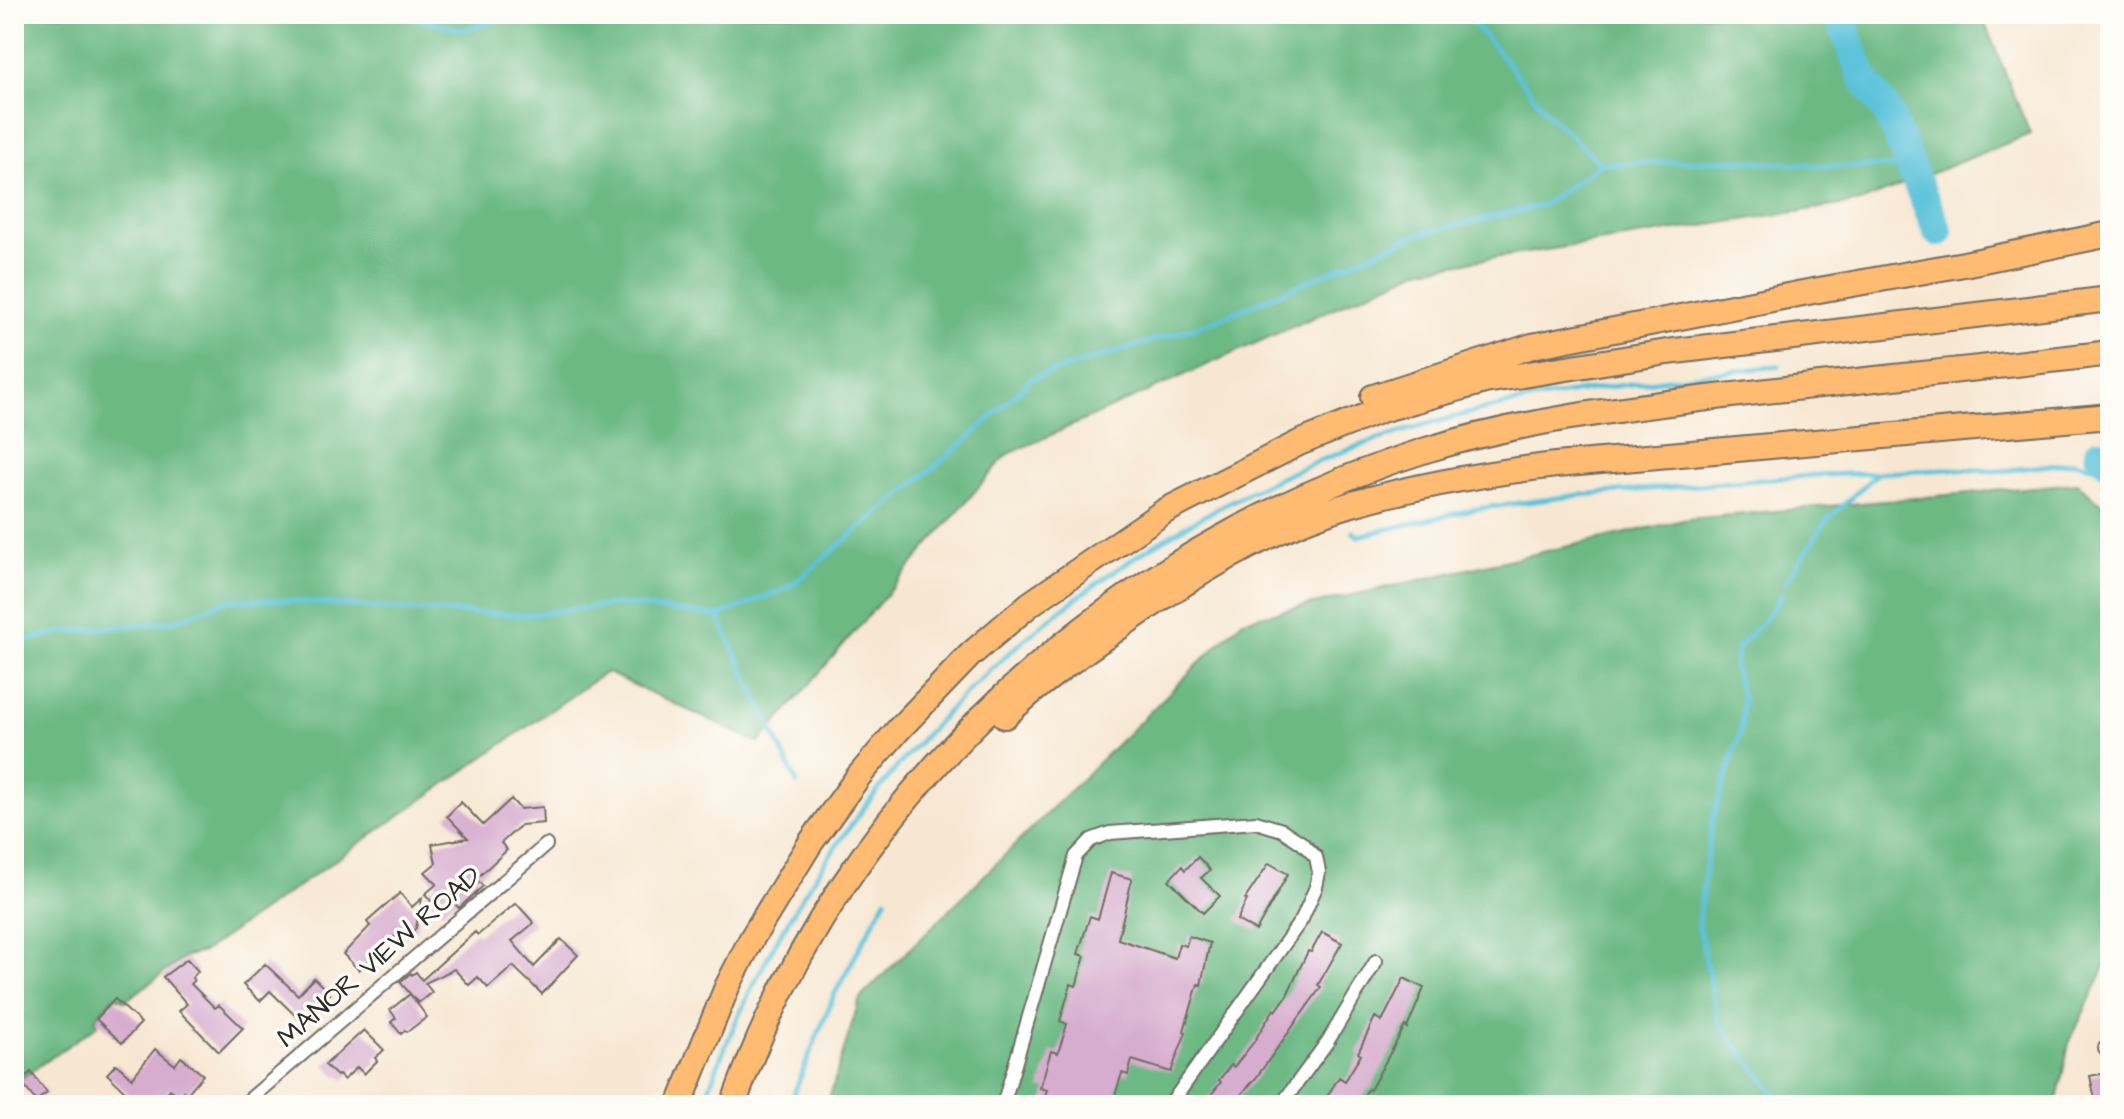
<svg xmlns="http://www.w3.org/2000/svg" width="2124" height="1119" viewBox="0 0 2124 1119" font-family="'Architects Daughter',sans-serif">
<style>
.forest{fill:#6cb984;stroke:#4c7258;stroke-width:2}
.lines{fill:none;stroke-linecap:round;stroke-linejoin:round}
.stream{stroke:#5cc2da;stroke-width:5}
.river{stroke:#5cc2da;stroke-width:30}
.building{fill:#d7adcf}
.minor-casing{stroke:#726d65;stroke-width:16}
.motorway-casing{stroke:#726d65;stroke-width:28}
.minor{stroke:#fff;stroke-width:12}
.motorway{stroke:#febb71;stroke-width:24}
.labels{text-anchor:middle;dominant-baseline:central;stroke-width:7;stroke-linejoin:round;paint-order:stroke}
.street-label{font-size:28px;fill:#2b2b2b;stroke:#fdfcf7}
</style>
<rect width="100%" height="100%" fill="#fdfcf7"/>
<filter id="ink" filterUnits="userSpaceOnUse"><feTurbulence type="fractalNoise" baseFrequency=".0125" numOctaves="2"/><feDisplacementMap in="SourceGraphic" scale="16" xChannelSelector="R" yChannelSelector="G"/><feConvolveMatrix kernelMatrix="1 2 1 2 8 2 1 2 1" color-interpolation-filters="sRGB"/></filter>
<filter id="wash" filterUnits="userSpaceOnUse"><feTurbulence type="fractalNoise" baseFrequency=".006" numOctaves="4" result="noise"/><feDisplacementMap in="SourceGraphic" scale="32" xChannelSelector="R" yChannelSelector="G"/><feGaussianBlur stdDeviation="1.8" result="paint"/><feColorMatrix in="noise" values="0 0 0 0 0 0 0 0 0 0 0 0 0 0 0 0 0 1.4 0 .05"/><feComposite in="paint" operator="in"/></filter>
<g filter="url(#wash)">
<rect width="100%" height="100%" fill="#f7e7d2"/>
<path class="forest" d="M14 14H1981L2030 134 1860 202 1421 269 1006 455 759 743 606 672 203 952 187 956 125 1001 115 996 95 1018 98 1025 14 1083Z
M2077 483 2110 511V956L2069 1043 2056 1105H827L860 998 1243 620 1688 519Z"/>
<g class="lines">
<path class="stream" d="M401 14 463 30 515 14
M1464 14 1489 40 1549 115 1601 164
M1353 532 1358 536 1475 509 1580 495 1818 475 1878 473
M1785 582 1827 520 1878 473 1950 469 2001 471 2074 462 2110 471
M718 616 797 783
M14 643 62 632 171 622 230 600H280L410 610 525 615 620 604 718 616 789 587 968 439 1032 378 1212 322 1415 235 1543 205 1601 164 1735 160 1824 166 1911 167
M703 1105C816 780 1090 521 1421 426 1538 392 1658 380 1779 366
M789 1105 834 995 886 899
M1781 1105 1775 1094 1719 1024 1698 922 1712 821 1741 730 1743 700 1734 668 1738 647 1760 625 1782 595"/>
<path class="river" d="M1839 14 1862 75 1889 115 1938 232
M2099 453 2110 464"/>
</g>
<g id="blocks">
<path class="building" d="M511 799 520 809 543 807 544 823 521 825 501 843 507 850 476 879 483 886 459 908 453 902 441 912 425 894 437 884 425 872 436 863 432 844 468 838 447 816 461 802 483 825Z
M1198 857 1210 870 1201 878 1220 896 1203 913 1169 880 1182 866 1185 870Z
M1269 863 1288 874 1256 931 1237 920 1247 900 1245 899Z
M1111 873 1132 879 1118 939 1175 958 1179 944 1186 946 1189 936 1210 943 1201 985 1198 984 1184 1031 1186 1032 1171 1072 1132 1060 1128 1075 1122 1073 1112 1105H1042L1047 1090 1040 1088 1051 1051 1058 1053 1067 1024 1060 1021 1071 984 1076 986 1085 956 1078 954 1090 916 1098 919Z
M400 893 412 907 422 898 416 928 408 935H397L359 970 343 954 370 926 367 922Z
M516 903 534 923 512 941 534 967 561 939 578 955 542 994 513 966 488 988 478 977 469 985 454 969 425 983 432 992 418 1003 400 982 411 973 412 975 416 972 422 980 475 932 478 935Z
M1322 932 1342 943 1318 985 1321 987 1256 1078 1232 1105H1203L1221 1082 1219 1080 1231 1065 1234 1067 1253 1043 1274 1009 1276 1011 1286 997 1308 951 1311 952Z
M187 959 198 971 192 978 194 981 191 984 215 1008 219 1005 243 1028 219 1052 179 1011 187 1004 163 977Z
M265 964 298 995 314 978 330 994 308 1018 305 1015 300 1020 270 991 260 1001 243 985Z
M1404 978 1424 988 1407 1028 1405 1026 1370 1090 1368 1089 1358 1105H1322L1339 1077 1345 1081 1361 1055 1358 1053 1375 1017 1382 1021Z
M410 994 427 1017 407 1032 405 1030 401 1034 391 1022 396 1018 390 1010Z
M115 999 141 1023 122 1043 96 1019Z
M364 1030 384 1050 375 1058 377 1061 364 1074 357 1067 344 1080 339 1075 337 1076 325 1065Z
M155 1049 175 1065 181 1057 203 1075 187 1094 183 1091 179 1096 170 1089 155 1105H118L128 1094 107 1074 116 1064 132 1078Z
M31 1072 47 1093 36 1101 20 1081Z
M2110 1072V1100L2096 1103 2090 1076Z"/>
</g>
</g>
<g filter="url(#ink)">
<use href="#blocks" fill-opacity="0" stroke="#726d65" stroke-width="2"/>
<g class="lines">
<defs>
<path id="minor" d="M2105 1048H2110
M243 1105 546 845
M1003 1105 1076 856 1091 840 1110 833 1256 822 1282 830 1302 843 1316 857 1319 872 1316 887 1302 919 1170 1105
M1281 1105 1328 1041 1376 961"/>
<path id="motorway" d="M1373 397 1532 346 1808 292 1964 264 2110 234
M1005 716C1037 685 1075 658 1111 633 1184 581 1265 529 1352 504 1419 485 1487 473 1556 465L2110 416
M679 1105 727 987 752 938 811 842 858 777 899 729 971 654 1030 604 1165 511 1299 443 1381 410 1485 381 1667 352 2110 299
M733 1105C843 793 1111 548 1426 450 1520 421 1619 409 1716 397 1847 381 1979 369 2110 353"/>
</defs>
<use href="#minor" class="minor-casing"/>
<use href="#motorway" class="motorway-casing"/>
<use href="#minor" class="minor"/>
<use href="#motorway" class="motorway"/>
</g>
</g>
<g class="labels">
<g class="street-label">
<text transform="translate(379 957) rotate(-41)">MANOR VIEW ROAD</text>
</g>
</g>
<rect width="2124" height="1119" fill="none" stroke="#fdfcf7" stroke-width="48"/>
</svg>
